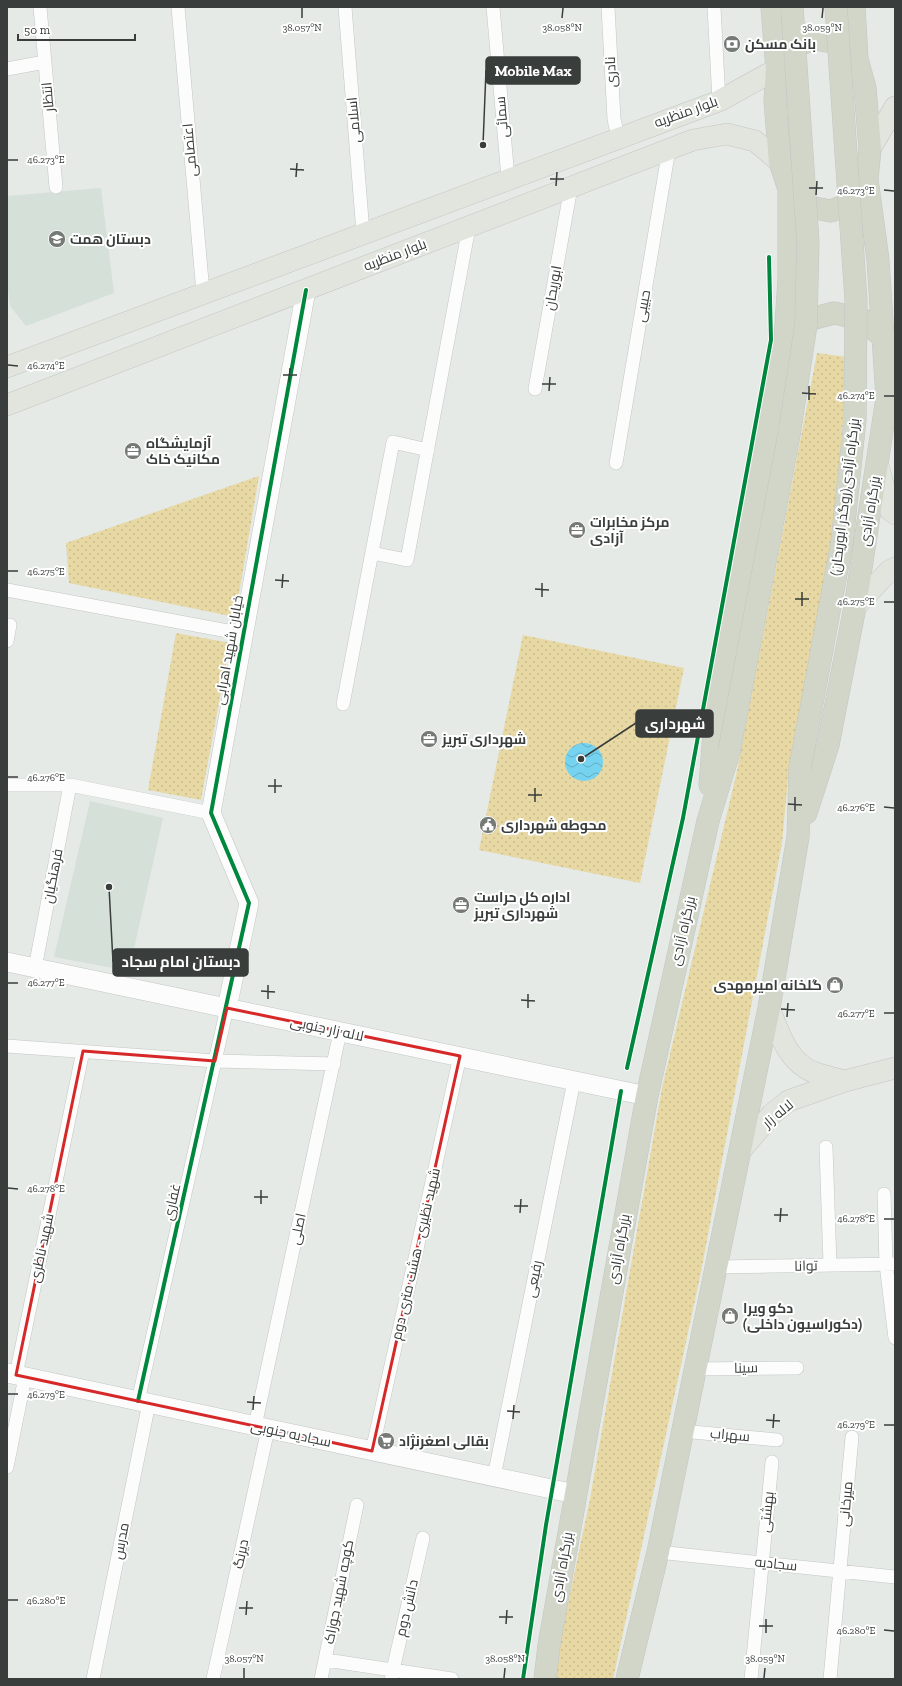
<svg xmlns="http://www.w3.org/2000/svg" width="902" height="1686" viewBox="0 0 902 1686" font-family="'Zilla Slab',Cairo,serif">
<style>
.built{fill:#d5e0d9}
.park{fill:url(#park-dots)}
.water{fill:url(#water-waves)}
.lines{fill:none;stroke-linecap:round;stroke-linejoin:round}
.street-casing{stroke:#c3c7c4;stroke-width:14}
.secondary-casing{stroke:#c3c7c4;stroke-width:20}
.primary-casing{stroke:#c3c6c4;stroke-width:22}
.highway-casing{stroke:#c3c6c4;stroke-width:23}
.street{stroke:#fbfcfb;stroke-width:13}
.secondary{stroke:#fbfcfb;stroke-width:19}
.primary{stroke:#e2e5de;stroke-width:21}
.highway{stroke:#d1d6c9;stroke-width:22}
.highway-bridge-casing{stroke:#c3c6c4;stroke-width:23;stroke-linecap:butt}
.highway-bridge{stroke:#d1d6c9;stroke-width:22}
.cycleway-casing{stroke:#fff;stroke-width:6}
.cycleway{stroke:#00873e;stroke-width:4}
.marked{fill:none;stroke:#d62828;stroke-width:3;stroke-linejoin:round}
.ticks{fill:none;stroke:#393d3b;stroke-width:1.5}
.labels{text-anchor:middle;dominant-baseline:central;stroke-width:4;stroke-linejoin:round;paint-order:stroke}
.poi-label{font-size:14px;font-weight:bold;fill:#393d3b;stroke:#fff;text-anchor:start}
.street-label{font-size:14px;fill:#393d3b;stroke:#fff}
.ticks-label{font-size:10px;text-anchor:middle;fill:#393d3b;stroke:#fff;stroke-width:4;stroke-linejoin:round;paint-order:stroke}
.leader{fill:none;stroke:#393d3b;stroke-width:1.5}
.callout-dot{fill:#393d3b;stroke:#fff;stroke-width:1.5}
.callout{fill:#393d3b;stroke:#393d3b;stroke-width:1.5}
.callout-label{font-size:15px;text-anchor:middle;font-weight:bold;fill:#fff}
</style>
<defs>
<pattern id="park-dots" width="8" height="8" patternUnits="userSpaceOnUse"><rect width="8" height="8" fill="#e7d8a4"/><path d="M2 2h.1M6 6h.1" fill="none" stroke="#c7ba8e" stroke-width="1.8" stroke-linecap="round"/></pattern>
<pattern id="water-waves" width="16" height="10" patternUnits="userSpaceOnUse"><rect width="16" height="10" fill="#75d3f0"/><path d="M0 5q4-4 8 0t8 0" fill="none" stroke="#61acc4"/></pattern>
</defs>
<rect width="100%" height="100%" fill="#e5eae7"/>
<path class="built" d="M101 188 114 293 26 326 10 306 7 282V196Z
M90 801 163 818 129 971 54 957Z"/>
<path class="park" d="M817 353 847 357 844 410 833 536 788 778 782 843 700 1277 613 1679H556L560 1642 590 1499 662 1088 737 771Z
M259 476 235 617 69 583 66 543Z
M176 633 230 643 201 800 148 790Z
M523 635 684 668 640 883 479 850Z"/>
<path class="water" d="M565 762a19 19 0 1 1 38 0a19 19 0 1 1-38 0Z"/>
<g class="lines">
<defs>
<path id="street" d="M40 7 56 187
M178 7 203 293
M345 7 363 233
M493 7 508 178
M608 7 614 119 618 137
M714 7 719 101
M7 69 45 62
M535 389 571 187
M616 463 669 149
M372 553 407 560 469 227
M7 590 244 634
M7 641 10 625
M343 704 393 442 428 450
M7 785H70L211 813
M35 968 70 785
M7 1046 215 1061 334 1064
M826 1147 830 1265
M884 1194 886 1264 895 1338
M717 1267 895 1264
M696 1369 797 1368
M16 1375 83 1051
M138 1401 227 1008
M255 1426 340 1032
M682 1431 777 1440
M372 1451 460 1056
M7 1467 25 1377
M494 1477 574 1081
M658 1552 895 1577
M326 1660 452 1679
M93 1679 149 1403
M213 1679 268 1429
M321 1679 357 1505
M391 1679 423 1538
M751 1679 772 1462
M830 1679 852 1437"/>
<path id="secondary" d="M7 962 647 1096
M227 1008 249 903 211 813 306 290
M7 1373 575 1494"/>
<path id="primary" d="M870 149 895 107
M7 367 719 101 777 69
M7 405 693 140 727 134 755 141 780 162
M878 465 890 510 895 514
M855 607 889 571 895 568
M769 1008C779 1032 787 1061 813 1072 823 1076 835 1078 845 1081
M741 1150 772 1114 788 1101 845 1081 895 1068"/>
<path id="highway" d="M772 7 777 69
M854 7 857 59
M815 39 838 43 857 59 865 88 870 149 867 179 854 202 831 211 809 207 789 189 780 162 775 101 777 69 790 48Z
M792 333 807 320 834 313 862 319 884 338
M710 785 715 721 785 340 789 279V189
M806 813 828 745 855 607 887 398 878 260 867 179
M545 1679 549 1645 647 1096 708 821 729 752
M627 1679 658 1552 769 1008 798 837 800 768"/>
</defs>
<use href="#street" class="street-casing"/>
<use href="#secondary" class="secondary-casing"/>
<use href="#primary" class="primary-casing"/>
<use href="#highway" class="highway-casing"/>
<use href="#street" class="street"/>
<use href="#secondary" class="secondary"/>
<use href="#primary" class="primary"/>
<use href="#highway" class="highway"/>
<defs>
<path id="highway-bridge" d="M729 752 789 435 806 325 808 242 792 7
M800 768 842 542 855 420 856 300 836 7"/>
</defs>
<use href="#highway-bridge" class="highway-bridge-casing"/>
<use href="#highway-bridge" class="highway-bridge"/>
<defs>
<path id="cycleway" d="M627 1068 683 818 771 340 769 257
M138 1401 249 903 211 813 306 290
M523 1679 546 1525 621 1091"/>
</defs>
<use href="#cycleway" class="cycleway-casing"/>
<use href="#cycleway" class="cycleway"/>
</g>
<path class="marked" d="M227 1008 460 1056 372 1451 16 1375 83 1051 215 1061Z"/>
<path class="ticks" d="M302 18V8M562 18 563 8M822 18 823 8M8 160H18M290 169 304 170M296 177 297 163M550 179H564M556 186 557 172M809 188H823M884 190 894 191M816 195 817 181M8 365 18 366M283 375H297M289 382 290 368M542 384H556M549 391 550 377M802 393 816 394M884 396H894M809 400V386M8 571H18M275 580 289 581M282 588 283 574M535 589 549 590M542 597V583M795 599H809M884 602H894M802 606V592M8 777H18M268 786H282M275 793V779M528 795H542M535 802V788M788 804 802 805M884 807 894 808M795 811V797M8 983H18M261 991 275 992M268 999V985M521 1000 535 1001M528 1008V994M781 1009 795 1010M884 1013H894M787 1017 788 1003M8 1188 18 1189M254 1197H268M261 1204V1190M514 1206H528M520 1213 521 1199M774 1215H788M884 1219H894M780 1222 781 1208M8 1394H18M247 1402 261 1403M253 1410 254 1396M507 1411 520 1412M513 1419 514 1405M766 1420 780 1421M884 1425H894M773 1428 774 1414M8 1600H18M239 1608H253M246 1615 247 1601M499 1617H513M506 1624 507 1610M759 1626H773M884 1630 894 1631M766 1633V1619M244 1678V1668M504 1678 505 1668M764 1678 765 1668"/>
<defs>
<symbol id="bank-disc" viewBox="-11 -11 22 22"><circle r="9.5" fill="#757a77" stroke="#fff"/><path d="M-6-4H6V4H-6ZM0-2.3a2.3 2.3 0 1 0 0 4.6a2.3 2.3 0 1 0 0-4.6Z" fill="#fff"/></symbol>
<symbol id="school-disc" viewBox="-11 -11 22 22"><circle r="9.5" fill="#757a77" stroke="#fff"/><path d="M0-5L7-2L0 1L-7-2ZM-4 1L0 2.5L4 1V4Q0 6-4 4Z" fill="#fff"/></symbol>
<symbol id="office-disc" viewBox="-11 -11 22 22"><circle r="9.5" fill="#757a77" stroke="#fff"/><path d="M-6-3h4V-5.5h4V-3h4V5H-6ZM-1-4.5V-3h2v-1.5ZM-6 0V1H6V0Z" fill="#fff"/></symbol>
<symbol id="civic-disc" viewBox="-11 -11 22 22"><circle r="9.5" fill="#757a77" stroke="#fff"/><path d="M-.6-6.5H3V-4.5H.6V-3L4-1V1h2V6H-6V1h2V-1L-.6-3ZM-1.2 2.5V6h2.4V2.5Z" fill="#fff"/></symbol>
<symbol id="shop-disc" viewBox="-11 -11 22 22"><circle r="9.5" fill="#757a77" stroke="#fff"/><path d="M-5-2.5h2.3a2.7 3.5 0 0 1 5.4 0H5L5.5 6h-11ZM-1.5-2.5h3a1.5 2.3 0 0 0-3 0Z" fill="#fff"/></symbol>
<symbol id="supermarket-disc" viewBox="-11 -11 22 22"><circle r="9.5" fill="#757a77" stroke="#fff"/><path d="M-6-5.5h2.5l.6 2H6L4.5 2H-2.5L-4.4-4H-6ZM-1.5 3.2a1.3 1.3 0 1 0 .1 0ZM3 3.2a1.3 1.3 0 1 0 .1 0Z" fill="#fff"/></symbol>
</defs>
<g fill-rule="evenodd">
<use href="#bank-disc" x="722" y="34" width="20" height="20"/>
<use href="#school-disc" x="47" y="229" width="20" height="20"/>
<use href="#office-disc" x="123" y="441" width="20" height="20"/>
<use href="#office-disc" x="567" y="520" width="20" height="20"/>
<use href="#office-disc" x="419" y="729" width="20" height="20"/>
<use href="#civic-disc" x="478" y="815" width="20" height="20"/>
<use href="#office-disc" x="451" y="895" width="20" height="20"/>
<use href="#shop-disc" x="825" y="975" width="20" height="20"/>
<use href="#shop-disc" x="720" y="1306" width="20" height="20"/>
<use href="#supermarket-disc" x="376" y="1431" width="20" height="20"/>
</g>
<g class="labels">
<g class="poi-label">
<text x="745" y="44">بانک مسکن</text>
<text x="70" y="239">دبستان همت</text>
<text x="146" y="443">آزمایشگاه<tspan x="146" dy="16">مکانیک خاک</tspan></text>
<text x="590" y="522">مرکز مخابرات<tspan x="590" dy="16">آزادی</tspan></text>
<text x="442" y="739">شهرداری تبریز</text>
<text x="501" y="825">محوطه شهرداری</text>
<text x="474" y="897">اداره کل حراست<tspan x="474" dy="16">شهرداری تبریز</tspan></text>
<text x="822" y="985" text-anchor="end">گلخانه امیرمهدی</text>
<text x="743" y="1308">دکو ویرا<tspan x="743" dy="16">(دکوراسیون داخلی)</tspan></text>
<text x="399" y="1441">بقالی اصغرنژاد</text>
</g>
<g class="street-label">
<text transform="translate(611 72) rotate(-93)">نادری</text>
<text transform="translate(48 97) rotate(-95)">انتظار</text>
<text transform="translate(686 112) rotate(-20)">بلوار منظریه</text>
<text transform="translate(502 117) rotate(-95)">سمائی</text>
<text transform="translate(354 120) rotate(-95)">اسلامی</text>
<text transform="translate(190 150) rotate(-95)">اعتصامی</text>
<text transform="translate(395 255) rotate(-21)">بلوار منظریه</text>
<text transform="translate(553 288) rotate(-80)">ابوریحان</text>
<text transform="translate(643 306) rotate(-80)">حبیبی</text>
<text transform="translate(845 497) rotate(-83)">بزرگراه آزادی(روگذر ابوریحان)</text>
<text transform="translate(870 511) rotate(-81)">بزرگراه آزادی</text>
<text transform="translate(229 650) rotate(-80)">خیابان شهید اهرابی</text>
<text transform="translate(53 876) rotate(-79)">فرهنگیان</text>
<text transform="translate(683 931) rotate(-77)">بزرگراه آزادی</text>
<text transform="translate(327 1029) rotate(12)">لاله زار جنوبی</text>
<text transform="translate(778 1114) rotate(-40)">لاله زار</text>
<text transform="translate(172 1202) rotate(-77)">غفاری</text>
<text transform="translate(298 1229) rotate(-78)">اصلی</text>
<text transform="translate(42 1248) rotate(-78)">شهید ناظری</text>
<text transform="translate(619 1249) rotate(-80)">بزرگراه آزادی</text>
<text transform="translate(416 1254) rotate(-77)">شهید نظیری - هشت متری دوم</text>
<text transform="translate(806 1266) rotate(-1)">توانا</text>
<text transform="translate(534 1279) rotate(-79)">رفیعی</text>
<text transform="translate(746 1368) rotate(-1)">سینا</text>
<text transform="translate(291 1434) rotate(12)">سجادیه جنوبی</text>
<text transform="translate(730 1435) rotate(5)">سهراب</text>
<text transform="translate(846 1504) rotate(-85)">میرخانی</text>
<text transform="translate(767 1512) rotate(-84)">بهشتی</text>
<text transform="translate(121 1541) rotate(-79)">مدرس</text>
<text transform="translate(241 1554) rotate(-78)">دیرنگ</text>
<text transform="translate(776 1564) rotate(6)">سجادیه</text>
<text transform="translate(562 1567) rotate(-80)">بزرگراه آزادی</text>
<text transform="translate(339 1592) rotate(-79)">کوچه شهید جوزاک</text>
<text transform="translate(407 1608) rotate(-77)">دانش دوم</text>
</g>
</g>
<g class="ticks-label">
<text x="302" y="31">38.057°N</text>
<text x="562" y="31">38.058°N</text>
<text x="822" y="31">38.059°N</text>
<text x="46" y="163">46.273°E</text>
<text x="856" y="194">46.273°E</text>
<text x="46" y="369">46.274°E</text>
<text x="856" y="399">46.274°E</text>
<text x="46" y="575">46.275°E</text>
<text x="856" y="605">46.275°E</text>
<text x="46" y="781">46.276°E</text>
<text x="856" y="811">46.276°E</text>
<text x="46" y="986">46.277°E</text>
<text x="856" y="1017">46.277°E</text>
<text x="46" y="1192">46.278°E</text>
<text x="856" y="1222">46.278°E</text>
<text x="46" y="1398">46.279°E</text>
<text x="856" y="1428">46.279°E</text>
<text x="46" y="1604">46.280°E</text>
<text x="856" y="1634">46.280°E</text>
<text x="244" y="1662">38.057°N</text>
<text x="505" y="1662">38.058°N</text>
<text x="765" y="1662">38.059°N</text>
</g>
<path class="leader" d="M483 145L486 70M581 759L636 723M109 887L113 962"/>
<g class="callout-dot">
<circle cx="483" cy="145" r="4"/>
<circle cx="581" cy="759" r="4"/>
<circle cx="109" cy="887" r="4"/>
</g>
<g class="callout">
<rect x="486" y="57" width="94" height="27" rx="4"/>
<rect x="636" y="710" width="77" height="27" rx="4"/>
<rect x="113" y="949" width="135" height="27" rx="4"/>
</g>
<g class="callout-label">
<text x="533" y="76">Mobile Max</text>
<text x="675" y="729">شهرداری</text>
<text x="181" y="967">دبستان امام سجاد</text>
</g>
<rect width="902" height="1686" fill="none" stroke="#393d3b" stroke-width="16"/>
<path d="M18 34v6h117v-6" fill="none" stroke="#393d3b" stroke-width="2"/>
<text x="24" y="34" font-size="12" fill="#393d3b" stroke="#ffffff" stroke-width="3" paint-order="stroke">50 m</text>
</svg>
